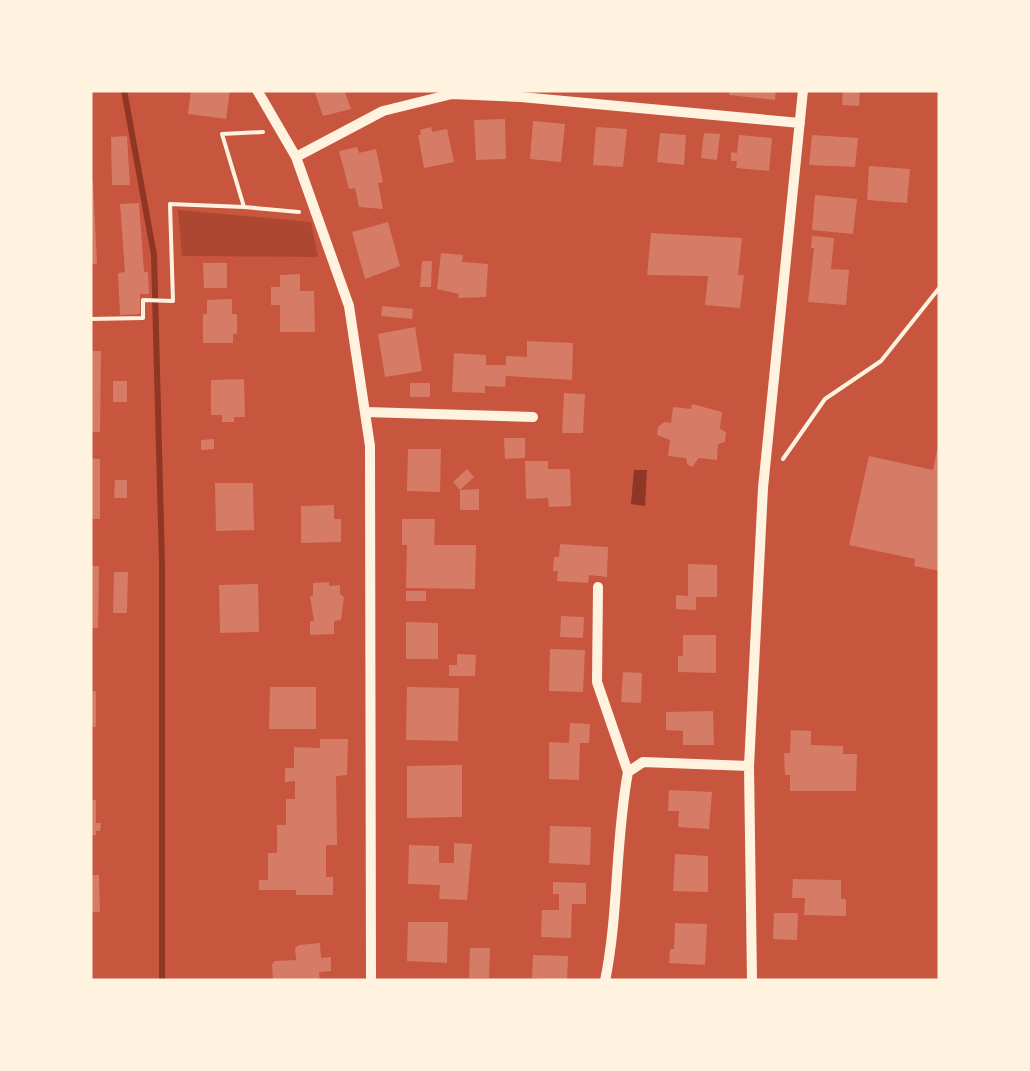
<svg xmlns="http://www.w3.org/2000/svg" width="1030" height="1071" viewBox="0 0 1030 1071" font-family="'Noto Sans',sans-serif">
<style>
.green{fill:#ae4732}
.water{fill:#8f3625}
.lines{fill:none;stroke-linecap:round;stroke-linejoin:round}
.stream{stroke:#8f3625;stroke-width:6}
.building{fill:#d67c66}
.path{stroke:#fff3e0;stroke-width:4}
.minor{stroke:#fff3e0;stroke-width:10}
</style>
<rect width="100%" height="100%" fill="#c8553d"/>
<path class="green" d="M178 210 311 222 318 257 182 256Z"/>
<path class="water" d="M634 470H647L645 506 631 504Z"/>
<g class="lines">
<path class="stream" d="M124 90 154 255 162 564V981"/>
</g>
<path class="building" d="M191 90H230L226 119 188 114Z
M314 90H344L351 109 323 116Z
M730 90H776L775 100 729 95Z
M843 90H860L859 106 842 105Z
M505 119 506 159 476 160 474 120Z
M533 121 565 124 561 162 530 159Z
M431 127 432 132 447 129 454 162 424 168 418 135H421L420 130Z
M596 127 627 129 623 167 593 165Z
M660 133 686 135 684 165 657 162Z
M704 133 720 134 717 160 701 158Z
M739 135 772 138 769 171 736 168 737 161H731V152L737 153Z
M812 135 858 138 855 167 809 165Z
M127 136 130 185H112L111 137Z
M357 147 359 153 376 149 383 182 378 183 383 209 359 207 355 188 349 189 339 151Z
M869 166 910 169 907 203 867 200Z
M90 182H93L97 264H90Z
M815 195 857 199 853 234 812 230Z
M139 203 144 272H148L149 294H140V314L120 315 118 273 125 272 120 204Z
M388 222 400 266 365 279 352 232Z
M651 233 742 238 738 275H744L740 308 705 305 708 276 647 275Z
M812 236 834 238 831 269 849 270 846 305 808 302 814 248H811Z
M441 253 463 255 462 262 488 264 486 297 458 298 459 294 437 289Z
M422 261H432L431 287H420Z
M203 263H227V288H204Z
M300 274V291H314L315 332H280V305H271V287H280V275Z
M232 299V314H237V334H233V343H203V314H207V300Z
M382 306 413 309 412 319 381 316Z
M415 327 422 371 385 377 378 334Z
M527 341 573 343 572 380 506 376 505 387 485 386V393L452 392 454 353 486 355V365H506V356L527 357Z
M90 351H101L100 432H90Z
M244 379 245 417H234V422H222V415H211V380Z
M113 381H127V402H113Z
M410 383H430V397H410Z
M564 393 585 394 583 433H562Z
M692 404 722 412 720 429 726 432 725 442 718 444 717 460 699 458 692 467 687 464 686 458 668 456 670 440 657 435 658 427 664 422 671 423 673 407 691 409Z
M504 438H525V458L505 459Z
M214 439V449L201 450V440Z
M938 445 940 571 914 566 915 559 849 545 869 456 933 470Z
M408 449H441L440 492 407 491Z
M90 458 100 459V519H90Z
M525 461H548V469H570L571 506 549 507 548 498 526 499Z
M467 469 474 477 460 490 453 482Z
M115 480H127V498H114Z
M215 483H253L254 530 216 531Z
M479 489V510H460V490Z
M334 505V519H341V542L301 543V506Z
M402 519H435L434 545H476L475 589 406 588 407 545H402Z
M560 544 608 547 607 577 589 575 588 583 557 581 558 571H553L554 557H559Z
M688 564 717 565V597H696V610L676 609V595L688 596Z
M90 566H99L98 628H90Z
M114 572H128L127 613H113Z
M329 582V586L340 585V594L344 597 341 620 334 621V634L310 635V621H314L310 596H313V583Z
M258 584 259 632 220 633 219 585Z
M406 591H426V601H406Z
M561 616 584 617 583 638 560 637Z
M406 622 438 623V659H406Z
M683 635H716V673L678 672V656H683Z
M550 649 585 650 583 692 549 691Z
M457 654 476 655 475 676H449V665H457Z
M623 672 642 673 641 703 621 702Z
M270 687H316V729H269Z
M407 687 459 688 458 741 406 740Z
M90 691H96V727H90Z
M713 711 714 745H683V731L666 730V712Z
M570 723 590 724 589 743H580L579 780 549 779V742L569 743Z
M791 730 811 731V745L843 746V754H857L856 791H790V775H785L784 753H790Z
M320 739H348L347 775 336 776 337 845H326V877H333V895H296V890H259V880H268V853H277V825H286V799H295V781L285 782V768H294V747L320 748Z
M462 765V817L407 818V766Z
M669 790 712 792 709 829 678 827 679 811H668Z
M90 800H96V823H101L100 831H96V835H90Z
M550 826 591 827 590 865 549 863Z
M454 843 472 844 467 900 439 899 440 885 408 884 409 845 439 846V863H454Z
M675 854 708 856V892L673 891Z
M90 875H99L100 912H90Z
M793 879 841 880V899H846V916L804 915 805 898H792Z
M553 882 586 883V904H572L571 938 541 937 542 910H559V894H553Z
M774 913H798L797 940 773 939Z
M408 922H448L447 963 407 961Z
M675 923 707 924 705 965 669 963 670 949H674Z
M320 943 321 958 331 957V971L319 972 320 981H273L272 965 274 961 296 960 295 948 299 945Z
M470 948H490L489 978H469Z
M533 955 568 956 567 981 532 978Z"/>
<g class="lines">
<path class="path" d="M244 207 299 212
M90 319 143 318V300L173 301 170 204 244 207 222 134 263 132
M783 459 825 399 881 361 940 287"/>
<path class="minor" d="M257 90 296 157 349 306 370 446 371 981
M296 157 383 111 452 94 521 97 800 123
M365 412 533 417
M598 587 597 682 628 772
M605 981C619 912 615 841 628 772L643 762 749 766
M752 981 749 766 763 488 803 90"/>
</g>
<rect width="1030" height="1071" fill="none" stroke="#fff3e0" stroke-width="185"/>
</svg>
